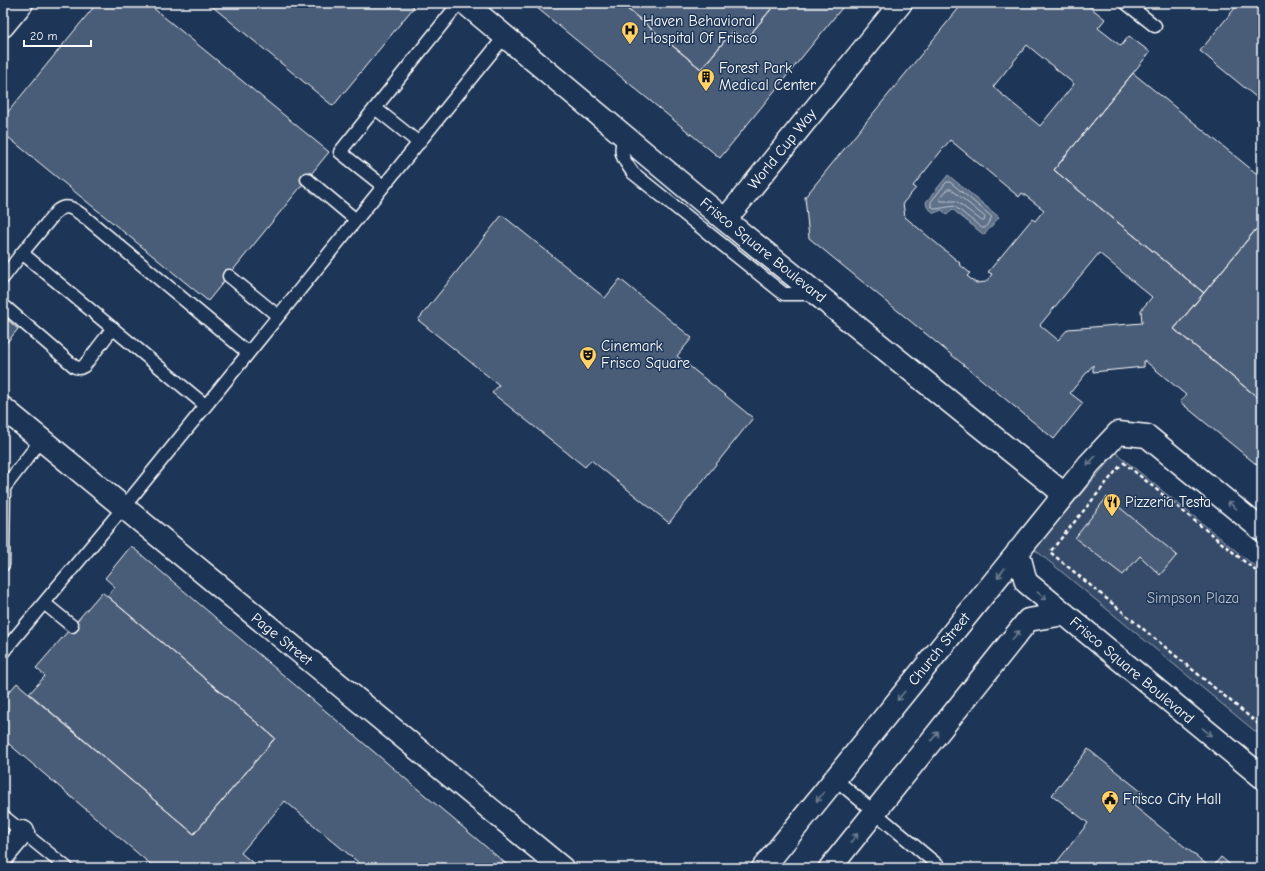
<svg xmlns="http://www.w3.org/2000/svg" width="1265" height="871" viewBox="0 0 1265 871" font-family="'Comic Neue',sans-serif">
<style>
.green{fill:#364b69;stroke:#9aa5b4}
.water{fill:#617289;stroke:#a0aab8}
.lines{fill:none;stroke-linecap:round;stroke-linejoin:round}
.shore{stroke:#c0c7d0;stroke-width:1}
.building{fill:#4a5d79;stroke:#fff;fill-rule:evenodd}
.lane-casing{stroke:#fff;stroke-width:15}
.street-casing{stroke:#fff;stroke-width:25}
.secondary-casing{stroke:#fff;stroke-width:25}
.path{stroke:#fff;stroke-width:2.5;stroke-dasharray:4 3;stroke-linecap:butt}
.lane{stroke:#1d3557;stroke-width:12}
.street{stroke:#1d3557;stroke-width:22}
.secondary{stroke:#1d3557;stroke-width:22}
.oneway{stroke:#6c7c92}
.labels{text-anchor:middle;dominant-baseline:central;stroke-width:3;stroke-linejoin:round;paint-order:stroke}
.poi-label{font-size:15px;fill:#fff;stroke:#1d3557;text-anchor:start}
.street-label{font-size:15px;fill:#fff;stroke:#1d3557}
.park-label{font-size:15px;fill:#b9c0ca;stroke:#1d3557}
</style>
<rect width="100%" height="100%" fill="#1d3557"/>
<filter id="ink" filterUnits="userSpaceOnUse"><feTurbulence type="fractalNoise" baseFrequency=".025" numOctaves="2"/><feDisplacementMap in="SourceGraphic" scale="8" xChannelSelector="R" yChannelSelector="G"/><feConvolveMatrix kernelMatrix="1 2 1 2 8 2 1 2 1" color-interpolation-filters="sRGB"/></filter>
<g filter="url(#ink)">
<path class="green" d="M1116 453 1262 572V737L1034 549Z"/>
<path class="water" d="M948 175 999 217 984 235 952 209 947 215 942 210 934 213 927 207 926 202Z"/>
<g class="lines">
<path class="shore" d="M947 182H950L992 217 985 228H982L954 206 936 209 931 206V202Z
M948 189H951L985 217 984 221H982L956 201H941L940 199Z"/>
</g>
<path class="building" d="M97 3H147L329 152 208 301 3 133V118Z
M208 3H408L414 7 333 106Z
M531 3H620L701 69 733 31 745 41 776 3H846L720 158Z
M620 3H776L745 41 733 31 701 69Z
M963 3H1085L1105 19 1098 28 1121 46 1129 36 1150 52 1054 170 1204 293 1174 329 1262 401V469L1180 402 1186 395 1144 360V367L1093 372V365L1070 393 1083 403 1054 439 809 238 805 197ZM1027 45 1074 84 1040 126 993 87ZM950 140 1019 197 1022 193 1044 210 1035 221 1032 219 988 272 992 274 986 282 976 283 967 276 970 273 959 264 960 263 905 217 903 203 916 188 913 186ZM1099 253 1152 297 1141 310 1142 323 1068 329 1058 340 1040 325Z
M1239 3H1262V102L1200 51Z
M1133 73 1262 178V222L1204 293 1054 170Z
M502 215 605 298 620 279 692 338 677 356 753 418 669 523 591 460 585 467 492 393 499 385 418 320Z
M1262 222V401L1174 329Z
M3 316 18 329 3 347Z
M1107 497 1177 555 1160 575 1140 556 1123 575 1075 538Z
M131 546 511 868H365L285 801 241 853 259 868H155L3 739V699L17 683 194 834 275 738 107 596 115 587 105 578Z
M102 592 275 738 194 834 29 694 45 676 36 668Z
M1088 749 1143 793 1133 805 1211 868H1052L1088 823 1052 795Z
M1221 857 1234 868H1212Z"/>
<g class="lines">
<defs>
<path id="lane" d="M1126 3 1155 26
M375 108 419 143
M625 137C617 152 624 160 633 173L784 294H814
M307 179 356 220
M383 186 340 152 459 3
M229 276 278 316
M3 278 22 253
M3 305 75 367 80 368 84 366 113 328
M205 405 22 253 57 211C68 202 76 211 86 218L248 353
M3 565 4 488 41 440
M44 603 72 626
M3 652 123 508 505 36
M835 779 941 868
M3 816 67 868"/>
<path id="street" d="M465 3 725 220 1064 494
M725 220 901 3
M3 408 562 868
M1018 551 1026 582 1262 777
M3 856 23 832
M763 868 1089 464 1118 433 1147 436 1262 530
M830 868 1028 620 1065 614"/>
<path id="secondary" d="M3 26 22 3"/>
</defs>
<use href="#lane" class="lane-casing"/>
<use href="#street" class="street-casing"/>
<use href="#secondary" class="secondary-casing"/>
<path class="path" d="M1123 462 1262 576
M1120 466 1050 552 1262 727"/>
<use href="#lane" class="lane"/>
<use href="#street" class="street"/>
<use href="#secondary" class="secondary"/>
</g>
<defs><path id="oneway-shaft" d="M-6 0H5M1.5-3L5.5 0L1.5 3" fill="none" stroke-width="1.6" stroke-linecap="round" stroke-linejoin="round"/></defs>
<g class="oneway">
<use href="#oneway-shaft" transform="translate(1091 461) rotate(133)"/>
<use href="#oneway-shaft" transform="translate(1232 505) rotate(-141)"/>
<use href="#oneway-shaft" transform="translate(1001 573) rotate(129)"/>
<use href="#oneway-shaft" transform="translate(1042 596) rotate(40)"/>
<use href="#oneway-shaft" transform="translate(1016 635) rotate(-51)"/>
<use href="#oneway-shaft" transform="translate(901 696) rotate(129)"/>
<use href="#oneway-shaft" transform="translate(1207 732) rotate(40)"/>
<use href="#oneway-shaft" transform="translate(935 736) rotate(-51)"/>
<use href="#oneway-shaft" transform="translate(820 797) rotate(129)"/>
<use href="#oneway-shaft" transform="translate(854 838) rotate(-51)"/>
</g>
</g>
<defs>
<symbol id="hospital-pin" viewBox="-11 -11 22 30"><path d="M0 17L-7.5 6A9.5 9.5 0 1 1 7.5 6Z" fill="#ffd166" stroke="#1d3557"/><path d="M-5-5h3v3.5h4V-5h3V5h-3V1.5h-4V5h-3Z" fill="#111"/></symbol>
<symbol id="building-pin" viewBox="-11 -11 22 30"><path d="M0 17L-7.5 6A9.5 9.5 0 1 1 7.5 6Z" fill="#ffd166" stroke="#1d3557"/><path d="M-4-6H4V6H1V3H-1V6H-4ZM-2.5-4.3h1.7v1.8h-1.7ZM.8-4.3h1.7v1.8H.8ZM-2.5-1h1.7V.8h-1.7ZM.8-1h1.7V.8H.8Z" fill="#111"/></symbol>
<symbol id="theatre-pin" viewBox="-11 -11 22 30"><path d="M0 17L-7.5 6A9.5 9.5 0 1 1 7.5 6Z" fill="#ffd166" stroke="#1d3557"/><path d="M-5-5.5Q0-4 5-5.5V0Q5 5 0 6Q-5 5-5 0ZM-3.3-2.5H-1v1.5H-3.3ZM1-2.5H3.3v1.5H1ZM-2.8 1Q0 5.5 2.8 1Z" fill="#111"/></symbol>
<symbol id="restaurant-pin" viewBox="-11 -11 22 30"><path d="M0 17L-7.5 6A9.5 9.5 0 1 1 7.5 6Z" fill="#ffd166" stroke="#1d3557"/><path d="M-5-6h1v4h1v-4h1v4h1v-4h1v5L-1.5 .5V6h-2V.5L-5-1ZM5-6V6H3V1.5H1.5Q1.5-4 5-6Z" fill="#111"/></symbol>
<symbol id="civic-pin" viewBox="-11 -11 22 30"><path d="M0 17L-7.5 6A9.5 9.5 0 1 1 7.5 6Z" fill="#ffd166" stroke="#1d3557"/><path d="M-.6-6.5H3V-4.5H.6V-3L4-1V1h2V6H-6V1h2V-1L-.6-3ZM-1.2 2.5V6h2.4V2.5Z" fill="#111"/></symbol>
</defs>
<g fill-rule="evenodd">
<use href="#hospital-pin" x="620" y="20" width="20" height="27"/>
<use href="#building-pin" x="696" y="67" width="20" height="27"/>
<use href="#theatre-pin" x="578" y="345" width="20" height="27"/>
<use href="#restaurant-pin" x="1102" y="492" width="20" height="27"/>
<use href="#civic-pin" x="1100" y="789" width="20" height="27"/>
</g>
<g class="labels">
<g class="poi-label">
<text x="643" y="21">Haven Behavioral<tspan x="643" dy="17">Hospital Of Frisco</tspan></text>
<text x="719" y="68">Forest Park<tspan x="719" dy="17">Medical Center</tspan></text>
<text x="601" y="346">Cinemark<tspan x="601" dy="17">Frisco Square</tspan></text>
<text x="1125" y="502">Pizzeria Testa</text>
<text x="1123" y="799">Frisco City Hall</text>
</g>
<g class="street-label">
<text transform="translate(782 149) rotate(-51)">World Cup Way</text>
<text transform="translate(763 250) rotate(39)">Frisco Square Boulevard</text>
<text transform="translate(282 639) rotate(39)">Page Street</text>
<text transform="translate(939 649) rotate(-51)">Church Street</text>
<text transform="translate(1132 670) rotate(40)">Frisco Square Boulevard</text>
</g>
<g class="park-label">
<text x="1193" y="598">Simpson Plaza</text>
</g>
</g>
<rect width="1265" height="871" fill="none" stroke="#1d3557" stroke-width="16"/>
<rect x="8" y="8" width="1249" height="855" fill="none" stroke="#fff" stroke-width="1.5" filter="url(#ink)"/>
<path d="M24 40v6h67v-6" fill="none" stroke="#ffffff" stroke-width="2"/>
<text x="30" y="40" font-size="12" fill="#ffffff" stroke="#1d3557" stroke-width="3" paint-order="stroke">20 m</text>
</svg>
